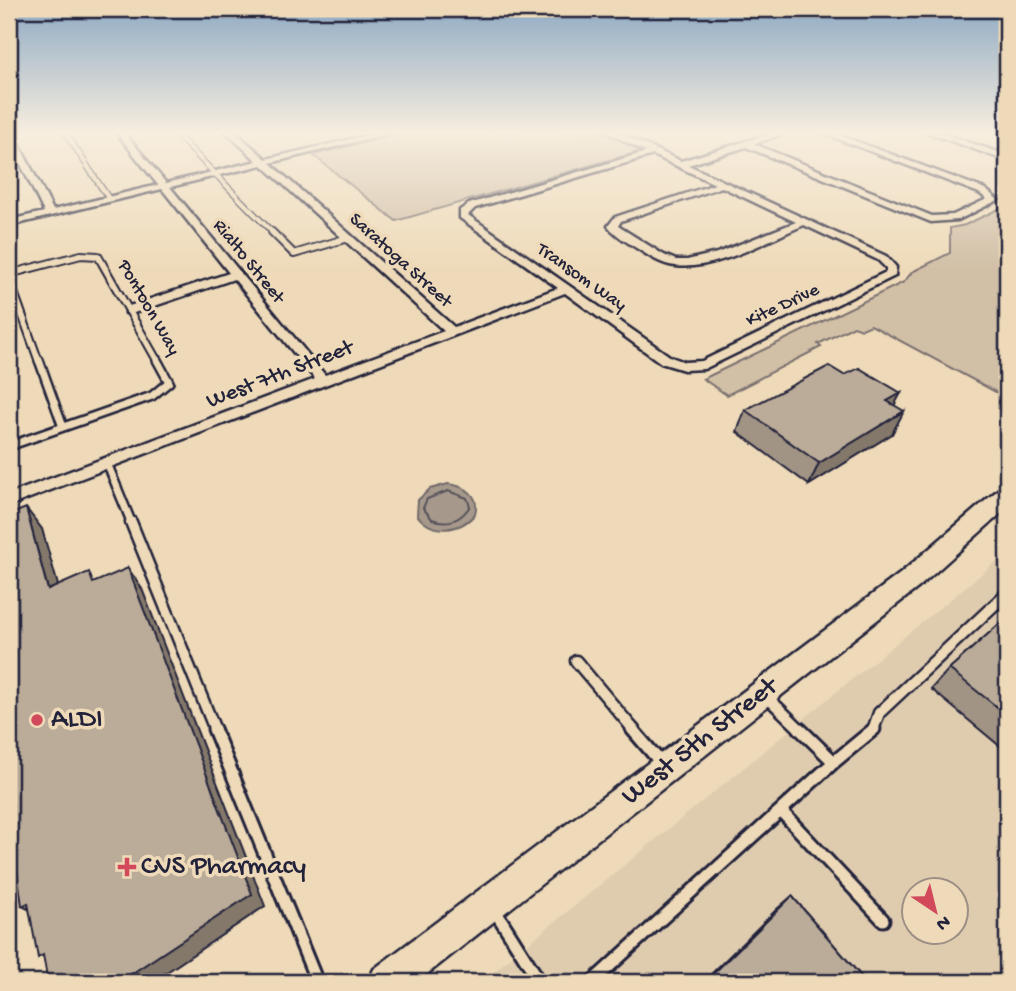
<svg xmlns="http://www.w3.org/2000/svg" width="1016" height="991" viewBox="0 0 1016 991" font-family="'Gochi Hand',sans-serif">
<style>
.built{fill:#dfccaf;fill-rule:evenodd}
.green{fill:#d1bfa6;stroke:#7a7070;stroke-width:2}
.water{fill:#a6998b;stroke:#71696b;stroke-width:2}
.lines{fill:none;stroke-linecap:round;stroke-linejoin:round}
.shore{stroke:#57525b;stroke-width:2}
.lane-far4-casing{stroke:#22223b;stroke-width:7}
.lane-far3-casing{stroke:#22223b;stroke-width:10}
.lane-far2-casing{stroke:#22223b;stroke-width:12}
.lane-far1-casing{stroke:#22223b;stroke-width:15}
.lane-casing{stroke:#22223b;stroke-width:17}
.street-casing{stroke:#22223b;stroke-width:5}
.secondary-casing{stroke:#22223b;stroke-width:5}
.lane-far4{stroke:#eedab8;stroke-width:4.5}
.lane-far3{stroke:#eedab8;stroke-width:6}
.lane-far2{stroke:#eedab8;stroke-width:7}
.lane-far1{stroke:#eedab8;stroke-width:10}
.lane{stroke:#eedab8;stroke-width:11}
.street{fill:#eedab8;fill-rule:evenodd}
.secondary{fill:#eedab8;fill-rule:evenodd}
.wall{fill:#a19484;stroke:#22223b;stroke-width:2}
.shaded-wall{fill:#83786b;stroke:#22223b;stroke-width:2}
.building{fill:#bbac99;stroke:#22223b;stroke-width:2}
.poi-dot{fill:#d1495b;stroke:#eedab8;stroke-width:2.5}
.labels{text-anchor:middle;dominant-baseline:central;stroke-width:7;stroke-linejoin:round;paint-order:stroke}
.far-street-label{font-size:19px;fill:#22223b;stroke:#eedab8}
.street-label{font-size:23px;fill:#22223b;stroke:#eedab8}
.near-poi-label{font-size:28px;fill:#22223b;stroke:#eedab8;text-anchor:start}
.near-street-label{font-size:28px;fill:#22223b;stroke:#eedab8}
</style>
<rect width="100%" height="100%" fill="#eedab8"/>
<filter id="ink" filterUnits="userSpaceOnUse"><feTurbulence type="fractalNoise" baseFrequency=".0143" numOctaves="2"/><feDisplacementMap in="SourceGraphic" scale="14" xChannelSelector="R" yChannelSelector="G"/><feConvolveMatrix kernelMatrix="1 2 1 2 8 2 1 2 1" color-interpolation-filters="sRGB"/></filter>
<g filter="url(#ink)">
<path class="built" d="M1007 549V982H481L996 562ZM914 890H956V932H914Z"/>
<path class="green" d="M409 132H602L638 149 637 152 396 221 313 155Z
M1007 205V398L871 325 862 329 854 326 818 344 821 347 727 395 703 379 904 282 912 272 950 253V228L965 225Z"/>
<path class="water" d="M448 484C466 486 480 495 475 514 460 532 432 535 417 515L418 500 430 489Z"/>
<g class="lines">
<path class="shore" d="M448 491 467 498 470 506C461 520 448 525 432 519L423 508 427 499Z"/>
<defs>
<path id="lane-far4" d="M65 132 109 199
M174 132 274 234"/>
<path id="lane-far3" d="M272 232 294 254 348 238
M9 274 81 255 98 256 158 362
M9 278 39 362"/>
<path id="lane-far2" d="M39 360 63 427
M9 446 152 396 169 382 157 360
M107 463 132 524"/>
<path id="lane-far1" d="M131 522 215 730
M576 661 634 730
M765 695 801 730
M873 730 879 713 1007 593"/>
<path id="lane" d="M214 729 317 982
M632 729 662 764
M834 762 874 729
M781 811 883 920
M494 909 540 982
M592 982 834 762 800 729"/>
<path id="street" d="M9 132 13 133 53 210 158 185 116 132H124L166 183 257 161 226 132H235L266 159 382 132H395L270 163 454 327 558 288 460 218V210L469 204 646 152 607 132H617L681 161 776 132H788L754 144 932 216 953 215 987 199 979 193 820 132H831L985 189 998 200 958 220 931 222 746 147 688 165 886 256 896 267 895 276 704 369 684 370 661 363 565 293 9 506V494L315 379 234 279 134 313H126V307L229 273 162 189 9 226V220L44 212 9 140ZM653 155 715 184 615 217 608 226C616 236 627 242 638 249 649 256 662 265 676 266 715 271 768 240 804 225L878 260 886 268V272L702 361 685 362 671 357 468 215 475 208ZM262 165 444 331 325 375 170 187ZM722 187 796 222 717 253 687 260H676L664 255 618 226 621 221Z
M926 132H937L1007 155V161Z"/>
<path id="secondary" d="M1007 487V508L919 587 417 982H368L374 969 901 573 999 489Z"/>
</defs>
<use href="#lane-far4" class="lane-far4-casing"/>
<use href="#lane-far3" class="lane-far3-casing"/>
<use href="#lane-far2" class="lane-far2-casing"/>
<use href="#lane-far1" class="lane-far1-casing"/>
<use href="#lane" class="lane-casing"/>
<use href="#street" class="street-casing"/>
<use href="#secondary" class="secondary-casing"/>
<use href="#lane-far4" class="lane-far4"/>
<use href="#lane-far3" class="lane-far3"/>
<use href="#lane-far2" class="lane-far2"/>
<use href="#lane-far1" class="lane-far1"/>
<use href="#lane" class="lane"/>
<use href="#street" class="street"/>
<use href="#secondary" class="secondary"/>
</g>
<path class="wall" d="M894 405 892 434 809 485 737 432 745 410Z
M1007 617V752L931 689 949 669Z
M792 896 866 982H703L777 909Z"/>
<path class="shaded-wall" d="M901 393 889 415 887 401Z
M904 411 892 434 809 485 819 463Z
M26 508 42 529 65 610 48 590Z
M128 568 142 589 265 906 152 982H119Z
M28 903 46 918 22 906Z"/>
<path class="building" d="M829 366 844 375 859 368 901 393 887 401 904 411 819 463 745 410Z
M26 508 48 590 89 572 93 583 128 568 252 894 119 982H48L43 955 38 958 28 903 22 906 9 812V809L13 807 9 782V515Z
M1007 617V715L949 669Z
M792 896 866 982H705Z"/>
</g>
<linearGradient id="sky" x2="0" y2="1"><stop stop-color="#8da9c3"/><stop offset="0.49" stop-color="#f7eedf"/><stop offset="1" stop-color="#f7eedf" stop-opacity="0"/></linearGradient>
<rect width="1016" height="271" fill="url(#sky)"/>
<g class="poi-dot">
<circle cx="37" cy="720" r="7"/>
<path d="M123.5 856.5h7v7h7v7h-7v7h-7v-7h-7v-7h7z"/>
</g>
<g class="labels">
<g class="far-street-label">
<text transform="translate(400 261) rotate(42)">Saratoga Street</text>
<text transform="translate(248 262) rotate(51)">Rialto Street</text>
<text transform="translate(581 278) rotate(35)">Transom Way</text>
<text transform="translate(783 306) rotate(-25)">Kite Drive</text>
<text transform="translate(148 308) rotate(60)">Pontoon Way</text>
</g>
<g class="street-label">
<text transform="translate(280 375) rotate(-21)">West 7th Street</text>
</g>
<g class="near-poi-label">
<text x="51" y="720">ALDI</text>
<text x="141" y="867">CVS Pharmacy</text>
</g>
<g class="near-street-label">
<text transform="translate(700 742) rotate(-38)">West 5th Street</text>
</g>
</g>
<rect width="1016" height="991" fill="none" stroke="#eedab8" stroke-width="35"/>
<rect x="18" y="18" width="981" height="956" fill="none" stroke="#22223b" stroke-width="2.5" filter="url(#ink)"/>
<g transform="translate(935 911) rotate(145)"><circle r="33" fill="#eedab8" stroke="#9c9086" stroke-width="2"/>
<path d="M0-5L12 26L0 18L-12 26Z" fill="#d1495b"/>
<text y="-10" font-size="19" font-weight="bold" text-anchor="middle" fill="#22223b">N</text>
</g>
</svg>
